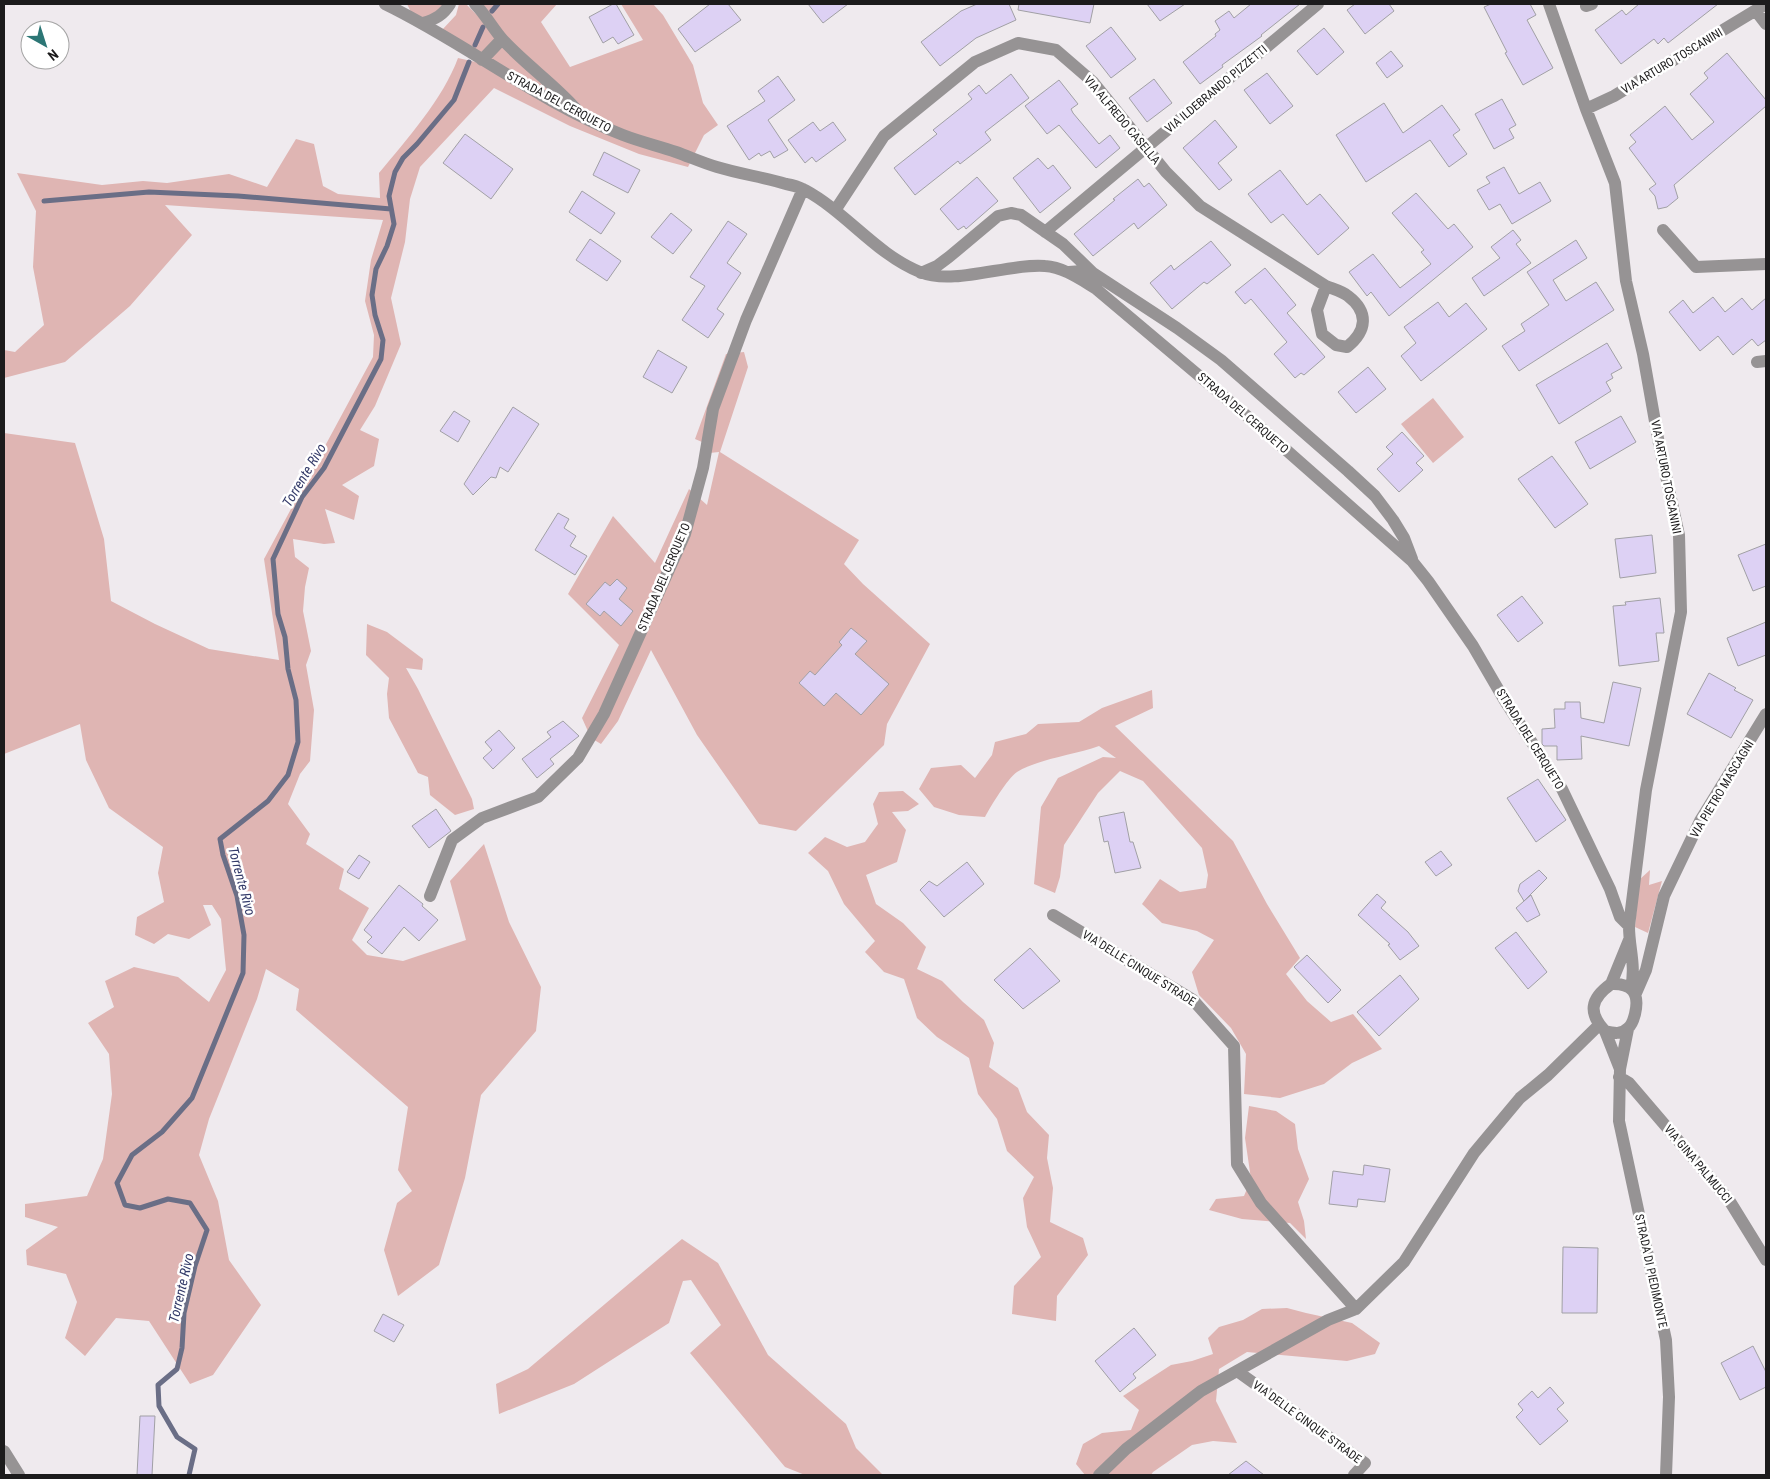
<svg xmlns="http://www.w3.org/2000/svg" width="1770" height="1479" viewBox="0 0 1770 1479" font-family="'Roboto Condensed',sans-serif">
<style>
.green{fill:#dfb5b3}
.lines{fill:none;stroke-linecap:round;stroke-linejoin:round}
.stream{stroke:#6a6e86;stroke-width:5}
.building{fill:#ddd1f4;stroke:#a1a0a5}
.minor{stroke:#969394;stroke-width:12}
.labels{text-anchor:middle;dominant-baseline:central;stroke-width:5;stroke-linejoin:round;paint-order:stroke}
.street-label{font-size:12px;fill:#1c1b1c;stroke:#fff}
.water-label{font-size:14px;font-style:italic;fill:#353c6a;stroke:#fff}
</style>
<rect width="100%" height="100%" fill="#efeaee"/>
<path class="green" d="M407 4H444L436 14 424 19 412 14Z
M459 4H466L478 16 481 4H557L541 22 570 67 643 40 621 4H653L663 15 693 65 703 103 718 125 704 135 688 167 639 154 570 126 494 88 420 167 410 199 405 242 391 298 401 344 375 406 360 430 379 439 374 466 342 485 359 496 354 520 325 509 335 543 324 544 293 539 295 557 309 568 305 587 303 611 311 651 306 665 314 710 310 761 300 774 288 804 310 834 306 844 344 869 339 889 369 908 352 940 367 955 403 961 466 940 450 881 484 844 509 922 541 987 536 1031 481 1095 465 1178 439 1265 398 1296 384 1250 397 1203 412 1191 398 1170 408 1107 296 1010 299 989 266 969 257 999 209 1119 199 1155 218 1201 229 1260 261 1305 213 1375 190 1384 149 1321 116 1318 85 1356 65 1338 77 1302 66 1274 27 1265 26 1250 58 1227 25 1217V1204L87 1196 103 1159 112 1094 109 1054 88 1023 114 1007 105 981 134 967 178 977 209 1002 226 970 221 919 212 905H203L211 925 189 939 168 934 154 944 135 935 137 917 164 902 158 873 163 847 109 808 86 760 80 724 4 754V433L75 443 104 539 111 601 155 624 209 649 279 660 264 559 373 357 374 335 365 301 371 260 383 220 165 205 192 235 130 306 65 362 4 378V350L15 352 44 325 33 267 36 211 17 173 102 185 143 181 167 183 229 174 267 187 296 139 314 144 323 186 338 194 380 198 379 173C406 140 443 99 458 58L480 63 442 30 456 15Z
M744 352 748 367 720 452 859 540 844 564 863 584 930 644 887 724 884 745 796 831 759 824 697 735 651 650 618 721 601 744 591 738 582 718 619 645 568 594 613 516 655 563 689 489 707 505 719 452 700 454 702 442 695 439 726 354Z
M1433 398 1464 437 1433 463 1401 424Z
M367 624 387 632 423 659 422 670 406 668 418 689 472 799 474 809 455 815 430 795 428 777 418 773 389 718 387 694 389 678 366 655Z
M1152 690 1153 708 1115 726 1233 841 1267 904 1300 958 1286 974 1307 1001 1331 1022 1353 1014 1382 1049 1352 1063 1324 1084 1280 1098 1244 1094 1246 1054 1231 1028 1199 995 1192 972 1214 940 1197 931 1162 923 1142 904 1160 879 1180 892 1206 888 1208 875 1202 848 1143 781 1120 771 1098 793 1064 845 1060 877 1055 893 1034 884 1041 807 1058 778 1103 757 1116 758 1099 746C1074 755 1038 759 1017 772 1007 779 991 806 985 817L959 815 934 807 919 789 931 768 961 765 975 778 992 755 995 742 1026 734 1038 724 1079 722 1102 708Z
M903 791 919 804 908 811 892 812 906 830 897 862 866 875 876 904 903 923 926 947 917 969 942 981 963 1002 984 1020 994 1043 989 1067 1018 1088 1027 1112 1049 1135 1047 1158 1053 1188 1050 1222 1083 1238 1088 1255 1057 1296 1056 1321 1012 1314 1014 1286 1041 1257 1027 1227 1023 1198 1034 1177 1007 1151 997 1119 978 1094 969 1058 937 1037 917 1018 904 979 884 972 865 952 875 941 844 904 828 871 808 853 825 837 847 847 865 842 878 824 873 804 879 792Z
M1650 870 1649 885 1662 881 1648 933 1635 927 1639 880Z
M1249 1106 1276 1111 1295 1124 1298 1149 1309 1179 1298 1202 1304 1221 1306 1239 1290 1223 1242 1219 1209 1210 1216 1199 1244 1196 1251 1179 1245 1138Z
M682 1239 718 1263 768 1355 846 1424 856 1448 883 1475H805L785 1467 690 1353 721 1325 691 1280 683 1281 669 1323 574 1384 499 1414 496 1384 528 1369Z
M1287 1308 1306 1313 1352 1323 1380 1343 1375 1354 1347 1361 1247 1352 1219 1369 1216 1401 1237 1443 1213 1441 1192 1445 1153 1472 1151 1475H1085L1076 1464 1083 1444 1102 1433 1131 1430 1139 1410 1123 1396 1171 1365 1192 1361 1213 1354 1208 1338 1219 1327 1243 1320 1262 1309Z"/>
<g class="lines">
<path class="stream" d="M492 11 498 4
M475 45 483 27
M44 201 149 192 238 196 391 209
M189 1475 195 1449 177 1437 159 1406 158 1385 177 1369 182 1348 184 1313 195 1266 207 1230 190 1203 168 1199 140 1208 125 1205 117 1183 132 1155 162 1132 192 1098 243 973 244 935 237 896 223 855 220 839 268 801 288 775 298 742 296 700 288 669 285 637 278 614 273 559 302 497 324 468 381 359 383 340 375 315 372 295 376 269 387 246 394 224 389 196 395 172 403 158 417 144 454 100 469 62"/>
</g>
<path class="building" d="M613 4H616L634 35 618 44 613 37 603 43 589 17Z
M710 4H728L741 20 695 52 678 29Z
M808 4H848L823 23Z
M977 4H1009L1016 20 976 38 940 66 921 42 961 11Z
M1019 4H1094L1090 23 1018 10Z
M1147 4H1185L1160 21Z
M1251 4H1300L1261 35 1262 36 1222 65 1223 67 1200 84 1183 62 1216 36 1215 34 1220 30 1215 21 1229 11 1234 18Z
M1355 4H1389L1394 11 1365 34 1347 10Z
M1491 4H1530L1536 15 1527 20 1553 68 1523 85 1505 53 1507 52 1484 7Z
M1639 4H1718L1668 43 1664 38 1658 44 1654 39 1621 64 1595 30 1622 10 1626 15Z
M1111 27 1136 59 1111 78 1086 46Z
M1324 28 1344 52 1317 75 1297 51Z
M1391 51 1403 66 1387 78 1376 63Z
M1727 53 1766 100V106L1674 185 1678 198 1667 207 1658 209 1655 196 1649 189 1656 184 1629 148 1636 142 1630 135 1665 106 1692 140 1714 122 1690 94 1708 78 1704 73Z
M1267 73 1293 106 1270 124 1244 90Z
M1011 74 1029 98 985 132 991 140 960 164 958 161 915 195 894 168 937 134 933 130 972 99 968 94 979 85 986 94Z
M778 76 795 100 768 120 788 150 774 158 770 151 761 156 759 153 749 160 727 126 765 101 758 91Z
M1154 79 1172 103 1147 122 1129 98Z
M1059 80 1078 104 1071 109 1073 113 1099 144 1110 135 1120 148 1096 168 1059 125 1047 134 1025 106Z
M1502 99 1516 125 1509 129 1514 138 1494 149 1475 114Z
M1384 103 1403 133 1442 105 1460 130 1453 135 1467 154 1449 167 1430 140 1366 182 1336 135Z
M1215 120 1237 147 1218 163 1232 180 1219 190 1183 148Z
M813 122 820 131 833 122 846 140 816 162 812 157 805 163 788 140Z
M465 134 513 169 491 199 443 163Z
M604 152 640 170 628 193 593 175Z
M1038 158 1048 169 1053 165 1071 188 1040 213 1013 178Z
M1504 167 1519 194 1540 182 1551 201 1512 224 1500 204 1489 210 1477 190 1490 183 1486 177Z
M1280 170 1307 205 1320 194 1349 228 1318 255 1283 214 1271 223 1248 194Z
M977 177 998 201 966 229 964 226 958 230 940 209Z
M1138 179 1144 187 1149 183 1167 205 1138 229 1134 223 1093 256 1074 234 1115 200 1113 199Z
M582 191 615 213 601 234 569 212Z
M1416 193 1448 229 1454 224 1473 247 1389 316 1371 292 1367 296 1349 272 1373 254 1400 288 1431 264 1421 252 1424 250 1392 213Z
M671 213 692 230 673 254 651 237Z
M728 221 747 234 727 263 741 273 717 309 724 314 708 338 682 320 705 286 690 277Z
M1513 230 1521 240 1516 244 1531 263 1484 296 1472 278 1500 258 1491 247Z
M590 239 621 261 607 281 576 260Z
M1576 240 1587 258 1553 280 1566 301 1596 282 1614 310 1519 371 1502 346 1525 331 1521 324 1549 305 1527 272Z
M1211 241 1231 265 1207 284 1204 282 1172 309 1150 283 1171 265 1174 270Z
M1265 268 1296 305 1287 313 1325 357 1304 375 1301 373 1295 378 1274 354 1287 342 1251 299 1245 304 1235 292Z
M1713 297 1725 312 1742 298 1752 310 1766 298V340L1758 346 1752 339 1733 355 1718 336 1700 351 1669 312 1683 300 1693 313Z
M1438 302 1449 317 1466 303 1487 329 1421 381 1401 356 1416 343 1404 327Z
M1607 343 1622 368 1611 374 1613 378 1606 382 1611 391 1559 424 1536 385Z
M658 350 687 367 672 393 643 377Z
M1368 367 1386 389 1356 413 1338 392Z
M513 407 539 424 508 472 500 467 496 478 491 477 473 495 464 484Z
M454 411 470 421 458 442 440 431Z
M1621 416 1636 442 1590 469 1575 442Z
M1402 432 1424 456 1416 463 1423 470 1399 492 1377 469 1393 454 1386 447Z
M1552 456 1588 504 1555 528 1518 479Z
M558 513 569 519 564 528 576 536 570 546 587 556 575 575 535 550Z
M1652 535 1656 573 1620 578 1615 539Z
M1766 544V586L1753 591 1738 555Z
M617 579 627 588 619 599 633 611 621 626 604 611 600 616 586 604 605 582 610 586Z
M1522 596 1543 623 1518 642 1497 615Z
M1660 598 1664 633H1656L1659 661 1619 666 1613 606 1626 605 1625 602Z
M1766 622V655L1738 666 1727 638Z
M851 628 867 641 855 654 889 684 861 715 836 693 824 706 799 683 810 671 815 675 842 645 839 642Z
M1709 673 1736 688 1734 690 1753 700 1731 738 1687 714Z
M1613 682 1641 688 1629 746 1581 736 1582 759 1557 760V746H1544L1542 744V729L1555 728 1554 709H1565V702H1580L1581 718 1604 723Z
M563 721 579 736 550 759 554 764 537 778 522 759 551 737 547 732Z
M499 730 515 748 493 769 483 758 492 750 485 742Z
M1538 779 1566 820 1536 842 1507 798Z
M436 809 451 831 429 848 412 826Z
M1124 812 1130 842H1133L1141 868 1115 873 1108 841 1104 842 1099 817Z
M1441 851 1452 865 1436 876 1425 862Z
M359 855 370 862 359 879 347 872Z
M967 862 984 884 944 917 920 890 929 881 937 886Z
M1539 870 1547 878 1524 901 1518 891 1520 884Z
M399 885 423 904 422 906 438 920 419 941 404 927 382 954 367 942 372 937 364 930Z
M1377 894 1386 902 1381 908 1408 932 1419 946 1400 960 1388 945 1390 944 1358 915Z
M1531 895 1540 915 1527 922 1516 908Z
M1516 932 1547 972 1528 989 1495 948Z
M1030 948 1060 981 1023 1009 994 980Z
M1307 955 1341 990 1328 1003 1294 967Z
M1400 975 1419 999 1379 1036 1357 1012Z
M1364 1165 1390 1169 1385 1202 1358 1199 1357 1207 1329 1204 1333 1171 1363 1175Z
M1563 1247 1598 1248 1597 1313H1562Z
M383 1314 404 1325 394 1342 374 1331Z
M1134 1328 1156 1355 1133 1374 1136 1378 1120 1392 1095 1361Z
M1753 1346 1766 1372V1387L1740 1400 1721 1363Z
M1550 1387 1564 1403 1557 1409 1568 1421 1540 1445 1516 1417 1523 1410 1518 1404 1532 1391 1538 1398Z
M140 1416H155L152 1475H137Z
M1246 1461 1264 1475H1228Z"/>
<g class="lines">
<path class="minor" d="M385 4C466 43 538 102 623 135 641 142 659 146 676 152 690 157 703 163 717 167 740 174 763 177 786 184 792 185 799 187 805 190 846 212 877 255 920 272 954 286 1008 263 1045 266 1063 267 1080 279 1095 288L1267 433 1412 561 1428 581 1473 646 1505 701 1562 789 1610 889 1620 917 1629 926
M475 4C486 15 493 29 503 40 526 65 554 84 576 109
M1549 4 1586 109 1615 183 1626 281 1643 354 1659 444 1679 535 1681 612 1646 790 1629 926C1629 949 1636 964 1631 988
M1586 6 1592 4
M1756 11 1766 24
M423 23C436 19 443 15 450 4
M482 60 502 39
M1586 109 1614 96 1766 4
M836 209 884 136 975 62 1018 43 1056 50 1093 82 1166 172 1200 206 1326 286C1333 289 1342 291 1348 296 1369 312 1367 331 1347 347L1336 345 1322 334 1317 310 1326 286
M1663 230 1696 267 1766 264
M1045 232 1318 4
M1069 272 1082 271 1093 273 1177 328 1221 360 1348 471 1375 496 1393 520 1404 538 1412 559
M921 273 937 266 949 257 998 216 1011 213 1021 215 1063 244 1093 273
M1757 362 1766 361
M430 896 452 840 482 818 538 797 578 758 604 714 685 534 703 468 713 409 746 320 803 189
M1053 915 1193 1000 1234 1046 1237 1164 1261 1203 1356 1309
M1611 984C1632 983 1640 993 1635 1014 1634 1018 1632 1025 1628 1028 1622 1035 1613 1033 1605 1031 1588 1013 1590 999 1611 984Z
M1611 984 1629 940
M1636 993 1646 970 1664 896 1700 821 1766 714
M1628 1029 1620 1069 1619 1121 1666 1340 1669 1397 1666 1475
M1605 1031 1620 1069
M1619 1077 1629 1083 1729 1200 1766 1260
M1237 1371 1365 1463 1354 1475
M4 1451 19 1475
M1099 1475 1126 1449 1201 1391 1328 1320 1356 1309 1404 1262 1474 1153 1520 1098 1548 1075 1599 1025"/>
</g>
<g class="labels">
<g class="street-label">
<text transform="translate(1672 61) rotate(-31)">VIA ARTURO TOSCANINI</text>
<text transform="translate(1216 89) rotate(-40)">VIA ILDEBRANDO PIZZETTI</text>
<text transform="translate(559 102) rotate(28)">STRADA DEL CERQUETO</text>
<text transform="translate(1122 120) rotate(50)">VIA ALFREDO CASELLA</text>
<text transform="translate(1243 413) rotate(41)">STRADA DEL CERQUETO</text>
<text transform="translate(1666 477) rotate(79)">VIA ARTURO TOSCANINI</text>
<text transform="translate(664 577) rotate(-67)">STRADA DEL CERQUETO</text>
<text transform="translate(1530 739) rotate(58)">STRADA DEL CERQUETO</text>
<text transform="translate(1722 789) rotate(-59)">VIA PIETRO MASCAGNI</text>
<text transform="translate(1139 968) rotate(32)">VIA DELLE CINQUE STRADE</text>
<text transform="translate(1698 1164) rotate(50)">VIA GINA PALMUCCI</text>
<text transform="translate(1651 1271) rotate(78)">STRADA DI PIEDIMONTE</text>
<text transform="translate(1307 1422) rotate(36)">VIA DELLE CINQUE STRADE</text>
</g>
<g class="water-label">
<text transform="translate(304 475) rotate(-59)">Torrente Rivo</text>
<text transform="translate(242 881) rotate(75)">Torrente Rivo</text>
<text transform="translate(181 1288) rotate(-77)">Torrente Rivo</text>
</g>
</g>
<rect width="1770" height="1479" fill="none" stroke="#1c1b1c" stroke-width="10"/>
<g transform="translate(45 45) rotate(141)"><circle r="24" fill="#ffffff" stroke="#a4a4a4"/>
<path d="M0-4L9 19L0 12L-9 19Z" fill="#2c7675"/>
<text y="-8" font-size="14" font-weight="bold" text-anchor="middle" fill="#1c1b1c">N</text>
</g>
</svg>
